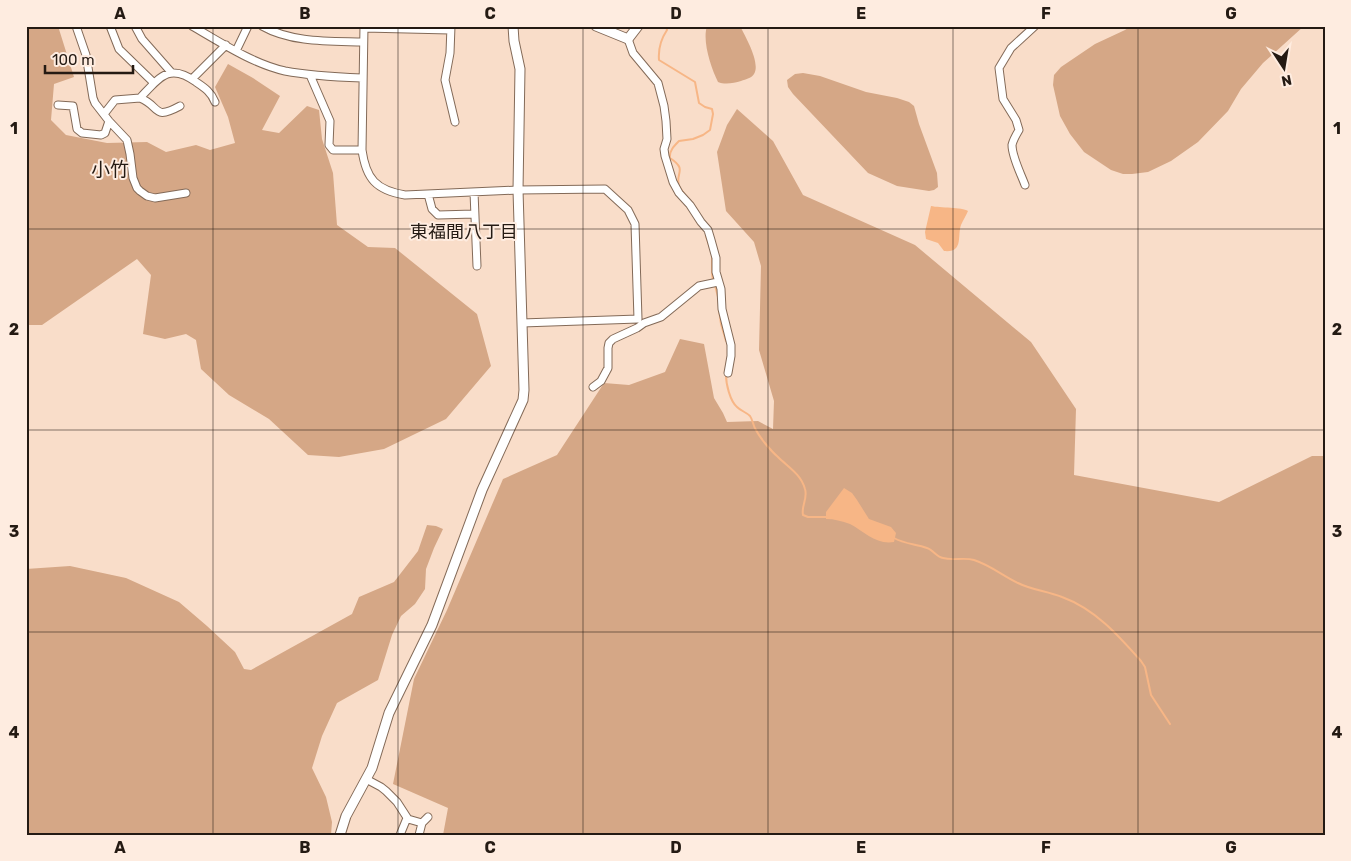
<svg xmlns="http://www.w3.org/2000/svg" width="1351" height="861" viewBox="0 0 1351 861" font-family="Rubik,'Noto Sans JP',sans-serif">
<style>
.green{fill:#d5a786}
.water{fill:#f7b686}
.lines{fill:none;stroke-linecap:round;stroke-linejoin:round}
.stream{stroke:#f7b686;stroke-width:2}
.minor-casing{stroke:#836a58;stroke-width:9}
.tertiary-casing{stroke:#836a58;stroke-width:11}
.minor{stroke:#fff;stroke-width:7}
.tertiary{stroke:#fff;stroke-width:9}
.grid{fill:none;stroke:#241a13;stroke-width:1;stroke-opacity:0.55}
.labels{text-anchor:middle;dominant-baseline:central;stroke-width:4;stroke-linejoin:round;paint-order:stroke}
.neighbourhood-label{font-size:18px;fill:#241a13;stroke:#feece0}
.quarter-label{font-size:19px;fill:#241a13;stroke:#feece0}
.neatline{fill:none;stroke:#241a13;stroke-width:2}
.grid-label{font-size:16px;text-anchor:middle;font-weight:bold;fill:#241a13}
</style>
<rect width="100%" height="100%" fill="#f9ddc9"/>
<path class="green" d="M26 26H58L74 77 54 84 51 120 66 135 107 143 147 142 166 152 196 145 210 150 235 143 228 117 215 87 228 64 253 78 280 96 262 130 279 133 307 106 319 110 322 139 333 173 337 225 368 247 395 248 477 314 491 366 446 419 384 449 339 457 308 455 269 419 229 395 201 369 196 340 186 334 165 339 143 334 151 275 137 259 42 325H26Z
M707 26H740C745 36 761 63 754 74 752 78 746 79 741 81 734 83 725 85 718 82 711 68 702 41 707 26Z
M1131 26H1304L1263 63 1241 89 1228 111 1198 142 1171 161 1148 172 1132 174H1123L1111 170 1084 152 1070 134 1060 116 1053 85 1054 75 1061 67 1095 44 1125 30Z
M803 73 820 76 866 92 897 98 909 102 914 106 919 124 937 173 938 187 934 190 929 191 897 186 868 173 793 94 788 87 787 80 795 74Z
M737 109 773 141 803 195 915 245 1031 342 1076 409 1074 475 1219 502 1312 456H1325V835H443L448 808 393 784 414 679 447 610 503 479 557 455 604 383 629 385 665 372 680 339 704 344 714 398 723 413 727 422 758 421 773 429 774 401 759 350 761 266 754 242 726 211 717 152 727 125Z
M427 525 436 526 443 529 434 548 426 569 425 589 415 604 401 616 392 635 378 680 337 703 322 736 312 768 326 797 332 822 331 835H26V569L70 566 126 578 179 602 207 626 235 652 244 669 251 670 352 614 359 597 394 582 418 551Z"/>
<path class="water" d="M931 206C940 208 962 207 968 211 966 216 963 220 961 225 957 236 964 253 944 251L938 243 926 239 925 232Z
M844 488 852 493 857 500 869 519 891 527 896 533 894 542C876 545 865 532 850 524 842 521 834 519 826 519V512Z"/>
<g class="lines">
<path class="stream" d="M666 26 667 30C661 39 658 48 659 60L695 82 699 103 705 107 712 109 713 114 710 130 703 135 693 139 679 141C674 146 669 151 670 158 688 170 675 172 679 186 682 193 694 204 698 212
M706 236 710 248
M712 258V273L713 280
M715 285 718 297
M719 309 721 324 726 341
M726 375C726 384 730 401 737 407 741 411 746 412 750 416 753 420 753 426 756 430 760 438 771 451 778 457 788 467 801 474 805 489 808 498 801 506 803 515L808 517H828
M894 538C904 544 916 544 927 548 933 550 937 557 943 558 953 561 964 557 974 560 990 565 1003 576 1018 583 1032 590 1047 591 1062 597 1095 609 1118 635 1141 661L1145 667 1151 695 1170 724"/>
<defs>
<path id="minor" d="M76 26 86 55 93 98 95 103 109 121 127 140 130 154 133 178 137 188 140 191 147 196 155 198 186 193
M110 26 119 49 154 83
M135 26 142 39 171 72
M192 26C220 42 253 64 285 71 311 76 336 77 362 78
M262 26C292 43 330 41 363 42
M364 26 362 150C366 179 376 190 405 195L518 190 605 189 628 210 635 224 638 319 522 323
M451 26 450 53 445 80 455 122
M364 28 450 30
M628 39 633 53 658 83 664 106 666 121 667 139 664 149 665 156 673 182 679 193 690 205 701 222 708 230 711 240 716 258V272L721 289 722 309 731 345V356L728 373
M236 51 248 26
M310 75 330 121 329 145 333 150H362
M192 79 226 45
M140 98C161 106 152 121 180 106
M58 105 73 106 77 129 82 133 101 135 105 133 109 121
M104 114 115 100 140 98C159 78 169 62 196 82 205 88 211 92 215 102
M1025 185C1021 174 1012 157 1012 145 1013 140 1016 135 1019 130L1016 120 1003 99 999 68 1011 48 1035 26
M474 192 477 266
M428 194 432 209 438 215 474 214
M593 387 601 381 608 368V348L609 343 613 339 637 328 644 323 661 317 699 286 718 282
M366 779 381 787 386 791 397 802 408 819 422 823
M400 835 407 818
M419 835 422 823 428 817"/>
<path id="tertiary" d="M596 26 628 39 638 26
M340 835 346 816 372 768 389 713 432 625 482 490 523 400 524 390 518 190 520 69 514 41 513 26"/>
</defs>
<use href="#minor" class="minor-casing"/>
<use href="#tertiary" class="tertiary-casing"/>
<use href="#minor" class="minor"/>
<use href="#tertiary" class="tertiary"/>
</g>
<path class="grid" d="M213 26V835M398 26V835M583 26V835M768 26V835M953 26V835M1138 26V835M26 229H1325M26 430H1325M26 632H1325"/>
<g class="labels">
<g class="neighbourhood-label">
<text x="464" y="232">東福間八丁目</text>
</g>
<g class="quarter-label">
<text x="110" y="169">小竹</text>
</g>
</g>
<rect width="1351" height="861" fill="none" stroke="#feece0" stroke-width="55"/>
<g transform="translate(1284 68) rotate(168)" stroke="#feece0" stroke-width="4" paint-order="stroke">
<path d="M0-4L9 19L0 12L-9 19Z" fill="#241a13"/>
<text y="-8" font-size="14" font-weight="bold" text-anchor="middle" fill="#241a13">N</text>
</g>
<path d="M45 65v8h88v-8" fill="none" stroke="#241a13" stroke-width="2.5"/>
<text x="52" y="65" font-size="15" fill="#241a13" stroke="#feece0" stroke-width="4" paint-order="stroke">100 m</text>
<rect x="28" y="28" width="1296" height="806" class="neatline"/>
<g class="grid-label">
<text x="120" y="19">A</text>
<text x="305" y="19">B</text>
<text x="490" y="19">C</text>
<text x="676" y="19">D</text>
<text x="861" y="19">E</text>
<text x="1046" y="19">F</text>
<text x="1231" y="19">G</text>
<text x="14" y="134">1</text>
<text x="1337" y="134">1</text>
<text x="14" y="335">2</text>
<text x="1337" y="335">2</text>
<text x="14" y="537">3</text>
<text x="1337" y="537">3</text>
<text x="14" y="738">4</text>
<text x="1337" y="738">4</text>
<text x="120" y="853">A</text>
<text x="305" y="853">B</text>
<text x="490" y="853">C</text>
<text x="676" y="853">D</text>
<text x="861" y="853">E</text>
<text x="1046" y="853">F</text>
<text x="1231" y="853">G</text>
</g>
</svg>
